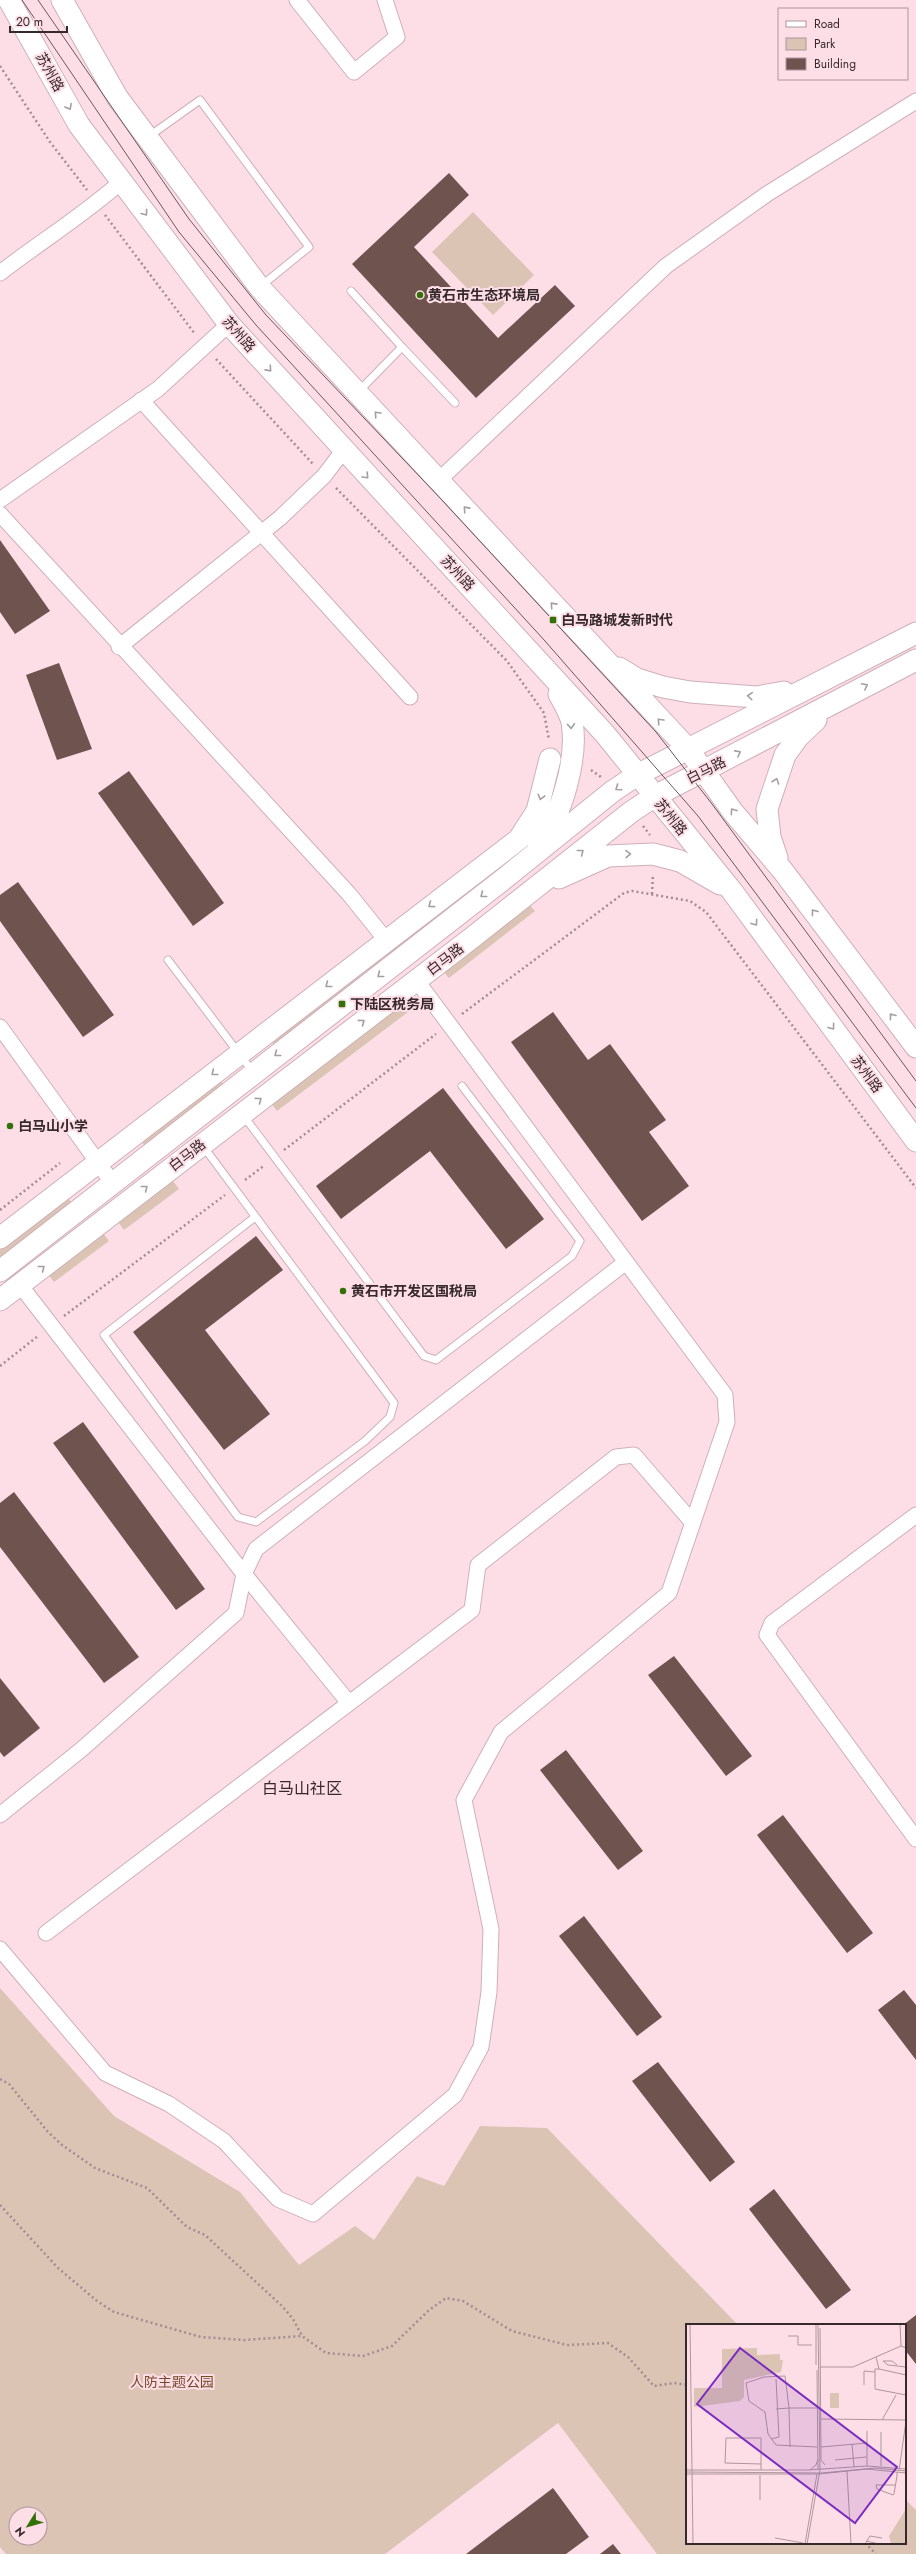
<svg xmlns="http://www.w3.org/2000/svg" width="916" height="2554" viewBox="0 0 916 2554" font-family="Jost,'Noto Sans SC',sans-serif">
<style>
.green{fill:#dbc4b4;fill-rule:evenodd}
.building{fill:#6e534f}
.lines{fill:none;stroke-linecap:round;stroke-linejoin:round}
.lane-casing{stroke:#cfb0b8;stroke-width:9}
.street-casing{stroke:#cfb0b8;stroke-width:17}
.secondary-casing{stroke:#cfb0b8;stroke-width:23}
.path{stroke:#a38c92;stroke-width:2.5;stroke-dasharray:2 3;stroke-linecap:butt}
.lane{stroke:#fff;stroke-width:7}
.street{stroke:#fff;stroke-width:15}
.secondary{stroke:#fff;stroke-width:21}
.tram{stroke:#69585c;stroke-width:1}
.oneway{stroke:#a49fa0}
.poi-dot{fill:#327108;stroke:#fedee6;stroke-width:1.5}
.labels{text-anchor:middle;dominant-baseline:central;stroke-width:4;stroke-linejoin:round;paint-order:stroke}
.street-label{font-size:14px;fill:#35292c;stroke:#fedee6}
.poi-label{font-size:14px;font-weight:bold;fill:#35292c;stroke:#fedee6;text-anchor:start}
.park-label{font-size:14px;fill:#764927;stroke:#fedee6}
.quarter-label{font-size:16px;fill:#35292c;stroke:#fedee6}
.inset-road{fill:none;stroke:#ae969c;stroke-width:1}
.view{fill:#7b2cbf;fill-opacity:0.15;stroke:#7b2cbf;stroke-width:2}
.inset-edge{fill:none;stroke:#35292c;stroke-width:2}
</style>
<rect width="100%" height="100%" fill="#fedee6"/>
<path class="green" d="M473 212 534 275 493 315 432 252Z
M497 865 503 873 278 1049 271 1041Z
M528 903 535 911 449 978 442 970Z
M405 1001 412 1009 277 1111 271 1103Z
M219 1079 226 1087 148 1150 142 1142Z
M173 1181 179 1189 124 1230 118 1222Z
M68 1198 74 1206 0 1263V1250Z
M103 1233 109 1241 54 1282 48 1274Z
M0 1988 114 2116 240 2192 299 2265 355 2226 374 2240 417 2176 444 2186 480 2126 547 2128 738 2325H687V2543H905V2499L916 2510V2554H657L558 2423 385 2554H6L0 2547ZM16 2514H40V2538H16Z"/>
<path class="building" d="M449 173 469 195 414 247 498 338 555 285 575 306 476 398 352 264Z
M0 540 50 611 15 634 0 612Z
M59 663 92 749 57 760 26 675Z
M129 771 224 903 193 926 98 793Z
M18 882 114 1015 83 1037 0 921V895Z
M553 1012 588 1060 610 1044 666 1120 649 1132 689 1186 642 1221 511 1042Z
M443 1088 544 1219 506 1249 430 1151 341 1219 316 1186Z
M256 1236 283 1270 205 1330 270 1414 224 1450 133 1332Z
M83 1422 205 1589 176 1610 53 1443Z
M14 1492 139 1657 104 1683 0 1547V1503Z
M674 1656 752 1756 726 1776 648 1675Z
M0 1678 40 1728 4 1757 0 1752Z
M566 1750 643 1851 618 1870 540 1770Z
M783 1815 873 1933 847 1953 757 1835Z
M584 1916 662 2017 637 2036 559 1936Z
M904 1990 916 2005V2060L878 2010Z
M658 2062 735 2162 710 2182 632 2081Z
M774 2189 851 2290 826 2309 749 2209Z
M916 2315V2364L905 2350V2325H903Z
M553 2488 589 2537 566 2554H466Z
M613 2544 621 2554H600Z"/>
<g class="lines">
<defs>
<path id="lane" d="M148 137 200 100 309 247 261 286
M351 291 402 347
M359 391 402 347 455 403
M168 960 253 1072
M243 1115 424 1356 436 1360 572 1256 580 1241 462 1086
M203 1146 394 1403 390 1417 365 1441 256 1522 238 1517 104 1335 255 1217"/>
<path id="street" d="M297 0 354 72 397 37 385 0
M0 273C40 242 84 215 122 181
M141 400 410 697
M439 480 666 266 767 194 916 101
M0 500 158 389 229 324
M0 514 349 894 386 940
M119 647 280 518 324 476 343 451
M0 1027 112 1182
M20 1285 244 1574 256 1549 626 1262
M916 1515 772 1623 767 1635 916 1839
M244 1574 349 1703
M0 1815 82 1749 236 1613 244 1574
M46 1933 472 1610 478 1565 616 1457 634 1455 693 1523
M0 1949 105 2073 169 2104 224 2141 278 2199 313 2214 455 2095 481 2047 489 1992 491 1929 464 1800 501 1732 669 1593 727 1422 725 1395 417 981"/>
<path id="secondary" d="M9 0 79 125 229 324 605 734 732 891 916 1141
M62 0 117 97 260 288 688 749 733 812 783 871 916 1047
M619 668 637 679 663 687 690 692 756 697 784 692
M538 844C562 818 578 757 572 722 570 713 563 702 559 694
M777 858 770 837 767 809 785 755 798 737 816 720
M559 878 608 856 653 854 680 861 720 884
M0 1238 519 839 537 811 550 759
M0 1271 505 878 613 791 637 775 916 633
M0 1300 473 937 631 812 655 796 916 660"/>
</defs>
<use href="#lane" class="lane-casing"/>
<use href="#street" class="street-casing"/>
<use href="#secondary" class="secondary-casing"/>
<path class="path" d="M0 66 50 142 87 190
M105 215 195 334
M216 359 313 464
M336 488 507 661 544 713 549 740
M591 770 601 777
M643 826 650 835
M652 894 653 874
M462 1014 624 893 632 891 690 901 706 912 916 1188
M284 1150 436 1034
M245 1180 265 1165
M0 1210 60 1163
M64 1316 225 1195
M0 1366 38 1336
M0 2079 9 2084 48 2132 62 2145 95 2168 147 2188 187 2227 205 2235 282 2306 293 2319 302 2336 326 2353 363 2356 392 2346 428 2311 446 2298 463 2301 512 2331 567 2345 608 2343 628 2357 654 2386 674 2383 687 2385
M0 2205 58 2268 97 2301 114 2312 201 2337 244 2340 302 2336
M865 2543 876 2554"/>
<use href="#lane" class="lane"/>
<use href="#street" class="street"/>
<use href="#secondary" class="secondary"/>
<path class="tram" d="M22 0 179 232 256 325 545 641 698 816 916 1108
M38 0 189 219 266 315 442 500 656 732 712 804 916 1081"/>
</g>
<defs><path id="oneway-chevron" d="M-2-3.5L2.5 0L-2 3.5" fill="none" stroke-width="1.6" stroke-linecap="round" stroke-linejoin="round"/></defs>
<g class="oneway">
<use href="#oneway-chevron" transform="translate(69 107) rotate(61)"/>
<use href="#oneway-chevron" transform="translate(145 213) rotate(53)"/>
<use href="#oneway-chevron" transform="translate(269 369) rotate(48)"/>
<use href="#oneway-chevron" transform="translate(377 414) rotate(-133)"/>
<use href="#oneway-chevron" transform="translate(366 476) rotate(47)"/>
<use href="#oneway-chevron" transform="translate(466 509) rotate(-132)"/>
<use href="#oneway-chevron" transform="translate(553 605) rotate(-132)"/>
<use href="#oneway-chevron" transform="translate(865 686) rotate(-27)"/>
<use href="#oneway-chevron" transform="translate(750 696) rotate(-175)"/>
<use href="#oneway-chevron" transform="translate(660 721) rotate(-133)"/>
<use href="#oneway-chevron" transform="translate(571 726) rotate(86)"/>
<use href="#oneway-chevron" transform="translate(738 753) rotate(-28)"/>
<use href="#oneway-chevron" transform="translate(776 781) rotate(-71)"/>
<use href="#oneway-chevron" transform="translate(618 788) rotate(145)"/>
<use href="#oneway-chevron" transform="translate(541 797) rotate(104)"/>
<use href="#oneway-chevron" transform="translate(733 811) rotate(-126)"/>
<use href="#oneway-chevron" transform="translate(581 852) rotate(-38)"/>
<use href="#oneway-chevron" transform="translate(628 854) rotate(-2)"/>
<use href="#oneway-chevron" transform="translate(483 895) rotate(142)"/>
<use href="#oneway-chevron" transform="translate(431 905) rotate(143)"/>
<use href="#oneway-chevron" transform="translate(814 912) rotate(-127)"/>
<use href="#oneway-chevron" transform="translate(755 923) rotate(54)"/>
<use href="#oneway-chevron" transform="translate(380 975) rotate(142)"/>
<use href="#oneway-chevron" transform="translate(328 985) rotate(142)"/>
<use href="#oneway-chevron" transform="translate(892 1016) rotate(-127)"/>
<use href="#oneway-chevron" transform="translate(362 1022) rotate(-37)"/>
<use href="#oneway-chevron" transform="translate(832 1027) rotate(54)"/>
<use href="#oneway-chevron" transform="translate(277 1054) rotate(142)"/>
<use href="#oneway-chevron" transform="translate(214 1073) rotate(142)"/>
<use href="#oneway-chevron" transform="translate(259 1100) rotate(-37)"/>
<use href="#oneway-chevron" transform="translate(145 1188) rotate(-38)"/>
<use href="#oneway-chevron" transform="translate(42 1268) rotate(-38)"/>
</g>
<g class="poi-dot">
<circle cx="420" cy="295" r="4"/>
<rect x="549" y="616" width="8" height="8" rx="2"/>
<rect x="338" y="1000" width="8" height="8" rx="2"/>
<circle cx="10" cy="1126" r="4"/>
<circle cx="343" cy="1291" r="4"/>
</g>
<g class="labels">
<g class="street-label">
<text transform="translate(50 72) rotate(61)">苏州路</text>
<text transform="translate(239 334) rotate(49)">苏州路</text>
<text transform="translate(458 573) rotate(47)">苏州路</text>
<text transform="translate(706 770) rotate(-27)">白马路</text>
<text transform="translate(671 817) rotate(51)">苏州路</text>
<text transform="translate(445 959) rotate(-37)">白马路</text>
<text transform="translate(867 1074) rotate(54)">苏州路</text>
<text transform="translate(187 1155) rotate(-38)">白马路</text>
</g>
<g class="poi-label">
<text x="428" y="295">黄石市生态环境局</text>
<text x="561" y="620">白马路城发新时代</text>
<text x="350" y="1004">下陆区税务局</text>
<text x="18" y="1126">白马山小学</text>
<text x="351" y="1291">黄石市开发区国税局</text>
</g>
<g class="park-label">
<text x="172" y="2382">人防主题公园</text>
</g>
<g class="quarter-label">
<text x="302" y="1788">白马山社区</text>
</g>
</g>
<g transform="translate(686 2324)">
<rect width="220" height="220" fill="#fedee6"/>
<path d="M71 24V31L94 30V36H97L95 48 58 56V73L54 77 8 83V64H36V25ZM144 69H153V84H144ZM220 185V220H205L203 212Z" fill="#dbc4b4"/>
<path class="inset-road" d="M4 0 7 220M130 0V41M214 0 215 22M134 4 135 136 139 141M102 12H112V21H126M190 33 193 45 220 51M211 41 206 37H197L202 41 220 43M134 43H167L215 22 220 24M193 45H189V65L220 71M131 46 132 145M178 61V47L189 48M90 85 103 84 99 52 78 53 60 59 63 77 79 88 82 110 90 121 131 123M135 95 220 96M196 96 210 71M85 115 93 113 90 55M166 120 168 143M104 123 103 84H131M135 123 181 119M149 136 180 133M181 142V107M195 142V108M0 146H122L181 142 220 145M75 146V114H40L39 139 75 140M124 146 130 141 132 135M161 147 165 220M213 147 220 97M0 148 136 149 189 144 220 147M0 150H133L181 145 220 149M209 161H190L191 165 207 171 208 170 211 152V148M74 176V151M89 214 117 219M180 217 193 220M119 220 131 150M121 220 134 146 132 0M179 220 184 212 196 214"/>
<path class="view" d="M54 24 211 143 169 199 11 80Z"/>
<rect width="220" height="220" class="inset-edge"/>
</g>
<rect x="778" y="8" width="130" height="72" fill="#fedee6" stroke="#ae969c"/>
<rect x="786" y="21" width="20" height="6" fill="#ffffff" stroke="#ae969c"/>
<text x="814" y="28" font-size="12" fill="#35292c">Road</text>
<rect x="786" y="38" width="20" height="12" fill="#dbc4b4" stroke="#ae969c"/>
<text x="814" y="48" font-size="12" fill="#35292c">Park</text>
<rect x="786" y="58" width="20" height="12" fill="#6e534f" stroke="#ae969c"/>
<text x="814" y="68" font-size="12" fill="#35292c">Building</text>
<g transform="translate(28 2526) rotate(233)"><circle r="19" fill="#fedee6" stroke="#ae969c"/>
<path d="M0-3L7 15L0 10L-7 15Z" fill="#327108"/>
<text y="-6" font-size="11" font-weight="bold" text-anchor="middle" fill="#35292c">N</text>
</g>
<path d="M10 26v6h57v-6" fill="none" stroke="#35292c" stroke-width="2"/>
<text x="16" y="26" font-size="12" fill="#35292c" stroke="#fedee6" stroke-width="3" paint-order="stroke">20 m</text>
</svg>
